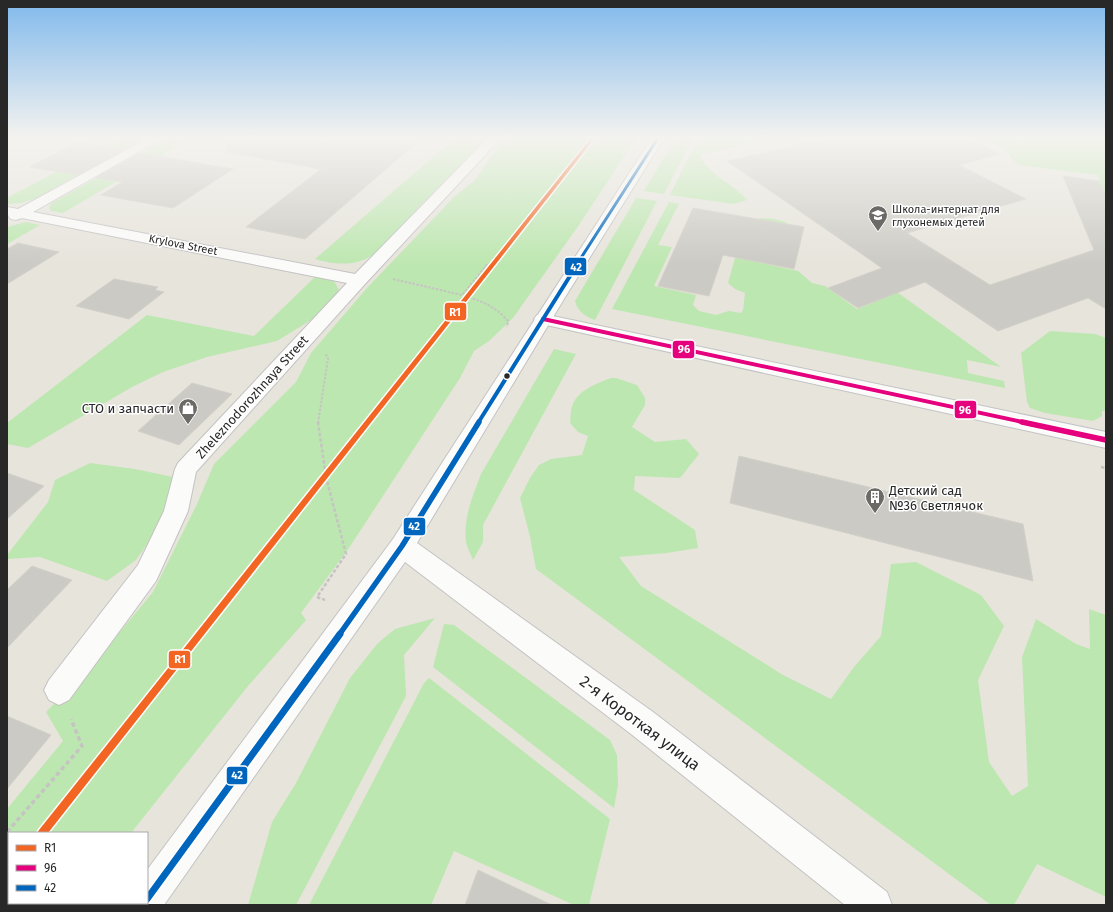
<svg xmlns="http://www.w3.org/2000/svg" width="1113" height="912" viewBox="0 0 1113 912" font-family="'Fira Sans',sans-serif">
<style>
.green{fill:#bde7b0}
.building{fill:#cccac4;stroke:#d2d0c8}
.lines{fill:none;stroke-linecap:round;stroke-linejoin:round}
.lane-casing{stroke:#c4c2c3;stroke-width:2}
.street-casing{stroke:#c4c2c3;stroke-width:2}
.secondary-casing{stroke:#c4c2c3;stroke-width:2}
.path-far2{stroke:#c5c4c3;stroke-width:2;stroke-dasharray:2.5 1.5;stroke-linecap:butt}
.path-far1{stroke:#c5c4c3;stroke-width:2.5;stroke-dasharray:3.5 2;stroke-linecap:butt}
.path{stroke:#c5c4c3;stroke-width:3.5;stroke-dasharray:4.5 3;stroke-linecap:butt}
.lane{fill:#fbfbfa;fill-rule:evenodd}
.street{fill:#fbfbfa;fill-rule:evenodd}
.secondary{fill:#fbfbfa;fill-rule:evenodd}
.bus-1-far1-casing{stroke:#fff;stroke-width:6}
.bus-1-casing{stroke:#fff;stroke-width:8}
.bus-2-far3-casing{stroke:#fff;stroke-width:5}
.bus-2-far2-casing{stroke:#fff;stroke-width:6}
.bus-2-far1-casing{stroke:#fff;stroke-width:8}
.bus-2-casing{stroke:#fff;stroke-width:10}
.bus-1-far1{stroke:#e5007d;stroke-width:4}
.bus-1{stroke:#e5007d;stroke-width:5.5}
.bus-2-far3{stroke:#0065bd;stroke-width:3}
.bus-2-far2{stroke:#0065bd;stroke-width:4}
.bus-2-far1{stroke:#0065bd;stroke-width:5.5}
.bus-2{stroke:#0065bd;stroke-width:7}
.rail-1-casing{stroke:#fff;stroke-width:3}
.rail-1{fill:#f26522;fill-rule:evenodd}
.bus-dot{fill:#282828;stroke:#fff;stroke-width:1.5}
.labels{text-anchor:middle;dominant-baseline:central;stroke-width:3;stroke-linejoin:round;paint-order:stroke}
.far-poi-label{font-size:11px;fill:#282828;stroke:#fff;text-anchor:start}
.far-street-label{font-size:11px;fill:#282828;stroke:#fff}
.street-label{font-size:13px;fill:#282828;stroke:#fff}
.poi-label{font-size:13px;fill:#282828;stroke:#fff;text-anchor:end}
.near-street-label{font-size:16px;fill:#282828;stroke:#fff}
.line-badge{stroke:#fff;stroke-width:1.5}
.badge-label{font-size:11px;text-anchor:middle;font-weight:bold;fill:#fff}
</style>
<rect width="100%" height="100%" fill="#e7e4dc"/>
<path class="green" d="M120 138H144L36 198 21 203 7 204V198Z
M167 138H191L63 213 51 211 49 207 52 203Z
M455 138H471L482 141 481 146C459 166 438 187 418 208 400 227 386 253 360 261 346 266 328 263 315 259Z
M504 138H636L579 225 513 318 489 341 474 351 460 378 349 548 301 613 306 620 248 686 131 833H9V903H75L73 905H7V809L63 741 46 712 90 668 153 592 197 504 214 464 296 382 311 353 367 288 454 197 475 180Z
M676 138H693L664 194 644 191Z
M698 138H771L700 155C709 176 733 183 747 200L734 204 670 195Z
M980 138H1106V201L1098 175 1018 165 1003 148Z
M636 198 657 201 595 320C586 317 577 311 575 301Z
M669 202 679 204 658 245 672 247 654 286 696 295 693 305 699 311 716 315 729 311 741 313 743 310 745 293 735 289 728 283 745 223C763 214 785 218 799 231L771 233 761 263 798 271 812 283 825 286 857 309 875 302 846 283 872 274 1001 367 967 360 968 373 1004 381 1005 388 612 309Z
M26 222 40 225 7 244V227Z
M316 276 334 281 339 290 334 299 316 317 277 341 207 357 163 372 132 387 28 448 7 444V423L147 315 254 336Z
M1050 331 1095 334 1106 338V411H1102V416L1093 421 1045 413 1030 408 1027 402 1021 353Z
M554 349 576 354 483 525V542L473 560C471 554 467 548 466 542 463 518 473 495 481 474Z
M611 378H616L637 385 645 398V405L632 427 655 442 686 439 699 454 680 478 635 476 634 490 695 530 698 548 667 553 619 557 641 586 783 675 831 699 854 667 881 636 891 564 916 562 981 595 1004 626 978 680 989 762 1012 796 1028 786 1022 657 1036 619 1076 644 1090 649 1089 609 1106 615V897L1037 864 1014 905H991L536 569 530 537 520 498 530 478 539 465 551 459 582 455 588 436 578 432 570 423C571 418 570 412 572 407 576 391 597 383 611 378Z
M90 463 135 469 173 477 171 501 158 529 136 560 107 581 40 557 7 559V555L48 502 55 480Z
M435 618 404 655 406 696 296 905H248L272 822 296 783 350 678 378 643 395 629Z
M444 624 454 625 610 740 617 755 618 785 614 808 433 667Z
M429 678 610 819 589 905H574L454 851 431 905H309L424 683Z"/>
<path class="building" d="M227 138H318V142L322 143 329 138H422L305 239 246 227 321 169 226 152Z
M829 138H966L1000 154 959 165 1026 199 907 233 990 285 1094 250 1063 176 1099 181 1106 195V309L1088 298 998 331 925 282 858 308 828 288 882 268 727 161Z
M77 142 123 150 77 175 30 167Z
M140 153 233 169 173 208 101 195 122 182 96 178Z
M693 208 804 227 794 269 723 255 709 296 658 286Z
M18 243 59 252 7 284V249Z
M114 279 158 287 155 290 164 292 129 319 76 306Z
M192 383 232 394 179 445 138 431Z
M739 456 1023 524 1033 581 730 503Z
M7 473 44 486 7 519Z
M32 566 72 580 7 648V590Z
M7 716 51 735 7 789Z
M478 870 552 905H465Z"/>
<g class="lines">
<defs>
<path id="lane" d="M319 138H328L322 142 319 141Z"/>
<path id="street" d="M148 138H163L33 212 355 274 488 138H501L365 284 196 472 188 511 156 581 69 700 59 705 49 700 44 690 49 680 138 565 164 511 175 469 178 463 347 283 22 218C10 223 7 217 7 207L18 209Z
M543 314 1106 432V448L537 323 534 319 537 315Z"/>
<path id="secondary" d="M652 138H664L564 299 417 543 653 712 887 892 892 905H845L631 734 405 562 164 905H132L131 903H147V870L393 539Z"/>
</defs>
<use href="#lane" class="lane-casing"/>
<use href="#street" class="street-casing"/>
<use href="#secondary" class="secondary-casing"/>
<path class="path-far2" d="M393 279 462 295 487 265 468 297C484 302 497 308 508 321L507 327
M318 423 328 359 326 354"/>
<path class="path-far1" d="M318 422 326 477 346 554 317 597 325 600
M1101 467 1106 468"/>
<path class="path" d="M7 832 82 746 71 719"/>
<use href="#lane" class="lane"/>
<use href="#street" class="street"/>
<use href="#secondary" class="secondary"/>
<defs>
<path id="bus-1-far1" d="M543 319 1027 423"/>
<path id="bus-1" d="M1022 422 1106 440"/>
<path id="bus-2-far3" d="M579 261 658 138"/>
<path id="bus-2-far2" d="M478 423 580 260"/>
<path id="bus-2-far1" d="M339 635 402 546 479 422"/>
<path id="bus-2" d="M147 899 340 634"/>
</defs>
<use href="#bus-1-far1" class="bus-1-far1-casing"/>
<use href="#bus-1" class="bus-1-casing"/>
<use href="#bus-2-far3" class="bus-2-far3-casing"/>
<use href="#bus-2-far2" class="bus-2-far2-casing"/>
<use href="#bus-2-far1" class="bus-2-far1-casing"/>
<use href="#bus-2" class="bus-2-casing"/>
<use href="#bus-1-far1" class="bus-1-far1"/>
<use href="#bus-1" class="bus-1"/>
<use href="#bus-2-far3" class="bus-2-far3"/>
<use href="#bus-2-far2" class="bus-2-far2"/>
<use href="#bus-2-far1" class="bus-2-far1"/>
<use href="#bus-2" class="bus-2"/>
<defs>
<path id="rail-1" d="M591 138H595L48 833H37L39 830Z"/>
</defs>
<use href="#rail-1" class="rail-1-casing"/>
<use href="#rail-1" class="rail-1"/>
</g>
<linearGradient id="sky" x2="0" y2="1"><stop stop-color="#81b9ec"/><stop offset="0.52" stop-color="#f4f3ef"/><stop offset="1" stop-color="#f4f3ef" stop-opacity="0"/></linearGradient>
<rect width="1113" height="265" fill="url(#sky)"/>
<defs>
<symbol id="school-pin" viewBox="-11 -11 22 30"><path d="M0 17L-7.5 6A9.5 9.5 0 1 1 7.5 6Z" fill="#6b6a67" stroke="#fff"/><path d="M0-5L7-2L0 1L-7-2ZM-4 1L0 2.5L4 1V4Q0 6-4 4Z" fill="#fff"/></symbol>
<symbol id="shop-pin" viewBox="-11 -11 22 30"><path d="M0 17L-7.5 6A9.5 9.5 0 1 1 7.5 6Z" fill="#6b6a67" stroke="#fff"/><path d="M-5-2.5h2.3a2.7 3.5 0 0 1 5.4 0H5L5.5 6h-11ZM-1.5-2.5h3a1.5 2.3 0 0 0-3 0Z" fill="#fff"/></symbol>
<symbol id="building-pin" viewBox="-11 -11 22 30"><path d="M0 17L-7.5 6A9.5 9.5 0 1 1 7.5 6Z" fill="#6b6a67" stroke="#fff"/><path d="M-4-6H4V6H1V3H-1V6H-4ZM-2.5-4.3h1.7v1.8h-1.7ZM.8-4.3h1.7v1.8H.8ZM-2.5-1h1.7V.8h-1.7ZM.8-1h1.7V.8H.8Z" fill="#fff"/></symbol>
</defs>
<g fill-rule="evenodd">
<use href="#school-pin" x="867" y="204" width="22" height="30"/>
<use href="#shop-pin" x="177" y="397" width="22" height="30"/>
<use href="#building-pin" x="864" y="486" width="22" height="30"/>
</g>
<circle class="bus-dot" cx="507" cy="376" r="3.5"/>
<g class="labels">
<g class="far-poi-label">
<text x="892" y="209">Школа-интернат для<tspan x="892" dy="13">глухонемых детей</tspan></text>
</g>
<g class="far-street-label">
<text transform="translate(183 245) rotate(11)">Krylova Street</text>
</g>
<g class="street-label">
<text transform="translate(252 397) rotate(-48)">Zheleznodorozhnaya Street</text>
</g>
<g class="poi-label">
<text x="174" y="408">СТО и запчасти</text>
<text x="889" y="490" text-anchor="start">Детский сад<tspan x="889" dy="15">№36 Светлячок</tspan></text>
</g>
<g class="near-street-label">
<text transform="translate(640 723) rotate(37)">2-я Короткая улица</text>
</g>
</g>
<g class="line-badge">
<rect x="564" y="257" width="23" height="19" rx="4" fill="#0065bd"/>
<rect x="444" y="302" width="23" height="19" rx="4" fill="#f26522"/>
<rect x="672" y="340" width="23" height="19" rx="4" fill="#e5007d"/>
<rect x="954" y="400" width="23" height="19" rx="4" fill="#e5007d"/>
<rect x="403" y="517" width="23" height="19" rx="4" fill="#0065bd"/>
<rect x="168" y="650" width="23" height="19" rx="4" fill="#f26522"/>
<rect x="226" y="766" width="22" height="19" rx="4" fill="#0065bd"/>
</g>
<g class="badge-label">
<text x="576" y="271">42</text>
<text x="455" y="316">R1</text>
<text x="684" y="353">96</text>
<text x="965" y="414">96</text>
<text x="414" y="530">42</text>
<text x="180" y="663">R1</text>
<text x="237" y="779">42</text>
</g>
<rect width="1113" height="912" fill="none" stroke="#282828" stroke-width="16"/>
<rect x="8" y="832" width="140" height="72" fill="#ffffff" stroke="#a9a9a9"/>
<rect x="16" y="845" width="20" height="6" fill="#f26522" stroke="#a9a9a9"/>
<text x="44" y="852" font-size="12" fill="#282828">R1</text>
<rect x="16" y="865" width="20" height="6" fill="#e5007d" stroke="#a9a9a9"/>
<text x="44" y="872" font-size="12" fill="#282828">96</text>
<rect x="16" y="885" width="20" height="6" fill="#0065bd" stroke="#a9a9a9"/>
<text x="44" y="892" font-size="12" fill="#282828">42</text>
</svg>
